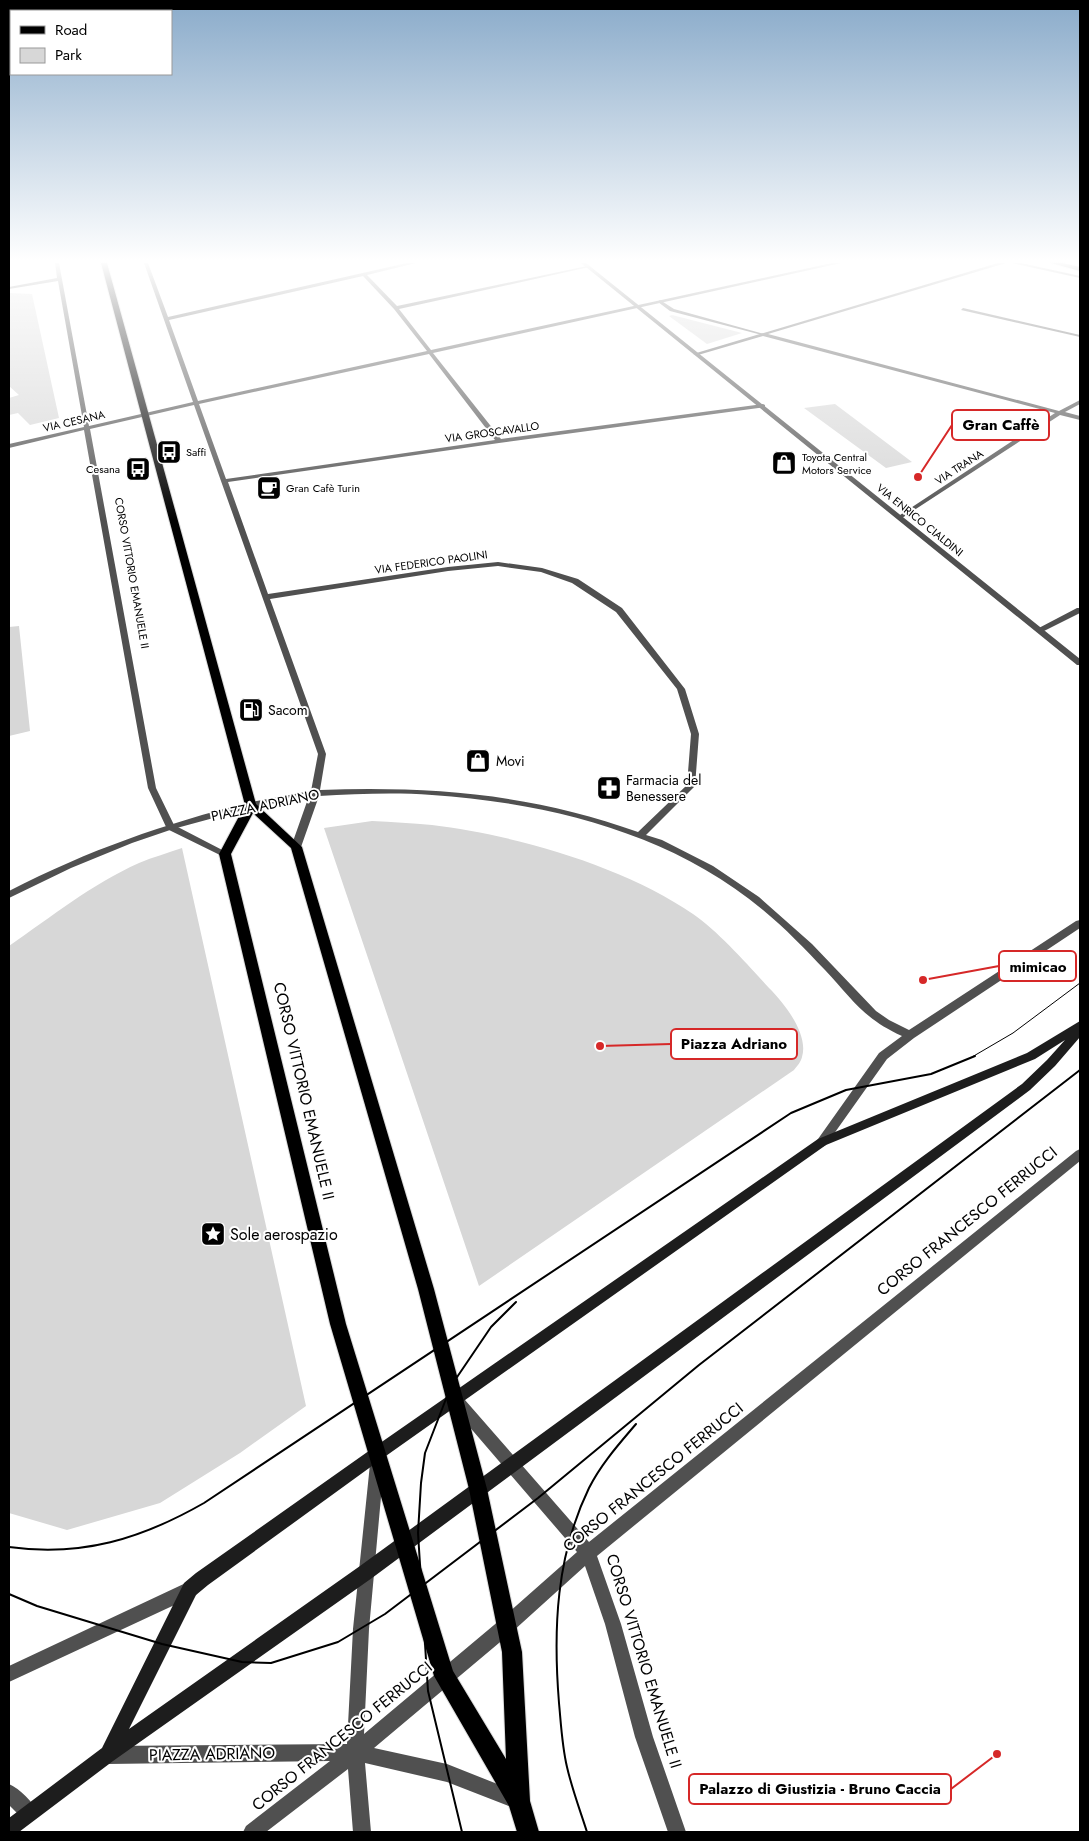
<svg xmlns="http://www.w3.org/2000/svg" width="1089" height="1841" viewBox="0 0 1089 1841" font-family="Jost,sans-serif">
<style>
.green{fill:#d7d7d7}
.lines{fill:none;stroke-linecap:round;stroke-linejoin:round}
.primary-casing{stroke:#dbdbdb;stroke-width:2}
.pedestrian{fill:#505050;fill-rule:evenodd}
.minor{fill:#505050;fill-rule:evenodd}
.tertiary{fill:#505050;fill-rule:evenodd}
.secondary{fill:#1d1d1d;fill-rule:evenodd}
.primary{fill:#000;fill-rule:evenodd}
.tram-far1{stroke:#000;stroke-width:1}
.tram{stroke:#000;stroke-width:2}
.labels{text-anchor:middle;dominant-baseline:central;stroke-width:4;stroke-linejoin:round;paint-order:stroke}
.far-street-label{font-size:11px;fill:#000;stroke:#fff}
.far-poi-label{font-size:11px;fill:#000;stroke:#fff;text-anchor:start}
.poi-label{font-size:14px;fill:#000;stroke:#fff;text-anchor:start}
.street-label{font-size:14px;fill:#000;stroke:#fff}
.near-street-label{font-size:16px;fill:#000;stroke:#fff}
.near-poi-label{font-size:16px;fill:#000;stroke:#fff;text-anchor:start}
.leader{fill:none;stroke:#d62828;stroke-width:2}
.callout-dot{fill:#d62828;stroke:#fff;stroke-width:2}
.callout{fill:#fff;stroke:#d62828;stroke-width:2}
.callout-label{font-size:15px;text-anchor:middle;font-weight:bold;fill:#000}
</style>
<rect width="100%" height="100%" fill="#fff"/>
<path class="green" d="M9 293 32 294 59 418 30 425 18 413 9 415V398L19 395 9 386Z
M672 315 742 333 707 344 669 316Z
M835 404 912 462 886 468 804 408Z
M19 626 30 731 9 736V627Z
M372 821C392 822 412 823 432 825 515 835 624 866 693 914 719 932 747 964 769 988 784 1003 809 1034 802 1057 801 1062 797 1066 794 1070L479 1286 324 828Z
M182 848 306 1406 240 1453 160 1503 67 1530 9 1513V946C51 917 92 884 139 863 153 857 168 853 182 848Z"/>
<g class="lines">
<defs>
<path id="primary" d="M101 263H107L256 804 302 847 434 1289 487 1489 522 1652 530 1801 539 1832H517L509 1806 434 1676 330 1324 219 854 245 805ZM253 813 291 848 418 1289 469 1489 502 1652 506 1759 453 1671 346 1324 231 854Z
M1051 263H1062L1080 267V271Z"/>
</defs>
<use href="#primary" class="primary-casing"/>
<path class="pedestrian" d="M660 300 674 309 764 334 762 335 670 311 658 302Z"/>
<path class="minor" d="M55 263H59L89 426 193 402 144 263H148L168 317 407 263H416L367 275 397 306 587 266 589 267 399 309 431 350 832 263H841L433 353 501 439 763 404 765 405V407L499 443 228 482 268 594 448 567 498 562 542 568 578 579 622 608 685 689 699 734 695 786 646 835 662 840 713 866 759 897 812 944 876 1011 889 1020 909 1030 1076 921 1080 920V928L914 1038 887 1059 826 1145 822 1147 818 1145 816 1142 818 1139 879 1053 902 1036C864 1019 852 999 825 970 805 949 785 928 763 910 671 833 548 803 432 795 394 792 356 794 319 796L301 847 299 849H293L291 847 309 796 251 808 246 805 251 802 311 791 318 754 194 405 90 429 156 788 174 825 230 854 225 857 222 856 167 829 148 788 84 430 9 448V444L84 427 58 281 9 289V287L57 278ZM363 276 394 309 427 351 198 401 169 320ZM429 354 495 440 226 479 199 404ZM498 566 541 572 572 583 616 612 677 689 691 734 687 785 638 832C533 794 431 786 320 790L326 754 270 599 448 571Z
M998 263H1006L768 334 1059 411 1080 400V404L1065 412 1080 416V420L1060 415 902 518 897 517 1055 413 763 336 698 355 693 354Z
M1012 263H1021L1080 276V278Z
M963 308 1080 335V337L961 310Z
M1077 608H1080V613L1042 632H1039L1035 630Z
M1080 1149V1161L597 1556 621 1624 653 1737 686 1832H668L635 1737 605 1624 585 1566 512 1632 374 1748 447 1764 520 1793 523 1799 520 1805 514 1808 447 1782 365 1763 371 1832H353L348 1769 266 1832H243L246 1826 330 1761 108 1764 102 1761 99 1755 102 1749 108 1746 347 1744 353 1629 370 1464 372 1459 377 1457 382 1459 384 1464 369 1629 364 1734 500 1620 577 1552 455 1410 453 1405 455 1400 460 1398 465 1400 589 1542 1076 1151Z
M190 1581 196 1583 198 1589 196 1595 9 1682V1666Z"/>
<path class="tertiary" d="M581 263H586L1080 659V665H1077Z
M251 802 254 803 256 805 254 807 173 829 132 843 71 868 9 898V891C89 850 163 824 251 802Z
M9 1784C20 1789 33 1802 38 1813L35 1819 29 1822 23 1819 9 1805Z"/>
<path class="secondary" d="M1080 1021V1037L1055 1066 1030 1090 372 1578 113 1761 19 1832H9V1818L102 1748 184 1583 196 1573 373 1448 818 1139 1027 1053ZM1065 1040 1047 1060 1022 1084 360 1566 129 1729 196 1595 208 1585 383 1458 826 1145 1035 1059Z"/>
<use href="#primary" class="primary"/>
<path class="tram-far1" d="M972 1057 1013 1033 1080 983"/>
<path class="tram" d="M9 1547C82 1557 141 1539 204 1503L791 1113 846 1090 931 1074 975 1056
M9 1594 37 1606 162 1644 242 1662 271 1663 338 1642 385 1614 538 1498 699 1365 1080 1070
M462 1832 428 1691 418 1533 421 1483 425 1453 451 1386 491 1327 516 1302
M587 1832C580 1810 572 1789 567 1767 562 1746 561 1724 559 1703 553 1629 556 1556 589 1488 601 1464 619 1444 636 1424"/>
</g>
<linearGradient id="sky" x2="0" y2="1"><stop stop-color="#8aabca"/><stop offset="0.5" stop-color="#fff"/><stop offset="1" stop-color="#fff" stop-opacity="0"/></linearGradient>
<rect width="1089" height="521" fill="url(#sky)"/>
<defs>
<symbol id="bus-square" viewBox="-11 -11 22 22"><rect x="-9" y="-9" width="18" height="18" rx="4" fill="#000" stroke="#fff"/><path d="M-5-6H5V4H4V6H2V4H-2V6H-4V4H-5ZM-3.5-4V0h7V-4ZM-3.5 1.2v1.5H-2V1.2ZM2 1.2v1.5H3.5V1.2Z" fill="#fff"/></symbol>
<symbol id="shop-square" viewBox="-11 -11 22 22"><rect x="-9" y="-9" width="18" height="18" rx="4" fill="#000" stroke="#fff"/><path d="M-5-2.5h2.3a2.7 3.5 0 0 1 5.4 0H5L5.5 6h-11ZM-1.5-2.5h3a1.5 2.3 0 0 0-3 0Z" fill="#fff"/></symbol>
<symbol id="cafe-square" viewBox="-11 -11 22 22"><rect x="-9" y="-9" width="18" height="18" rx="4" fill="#000" stroke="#fff"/><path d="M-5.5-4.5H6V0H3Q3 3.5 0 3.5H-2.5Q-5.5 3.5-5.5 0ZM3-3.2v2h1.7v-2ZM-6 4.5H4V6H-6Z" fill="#fff"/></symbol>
<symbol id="fuel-square" viewBox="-11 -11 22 22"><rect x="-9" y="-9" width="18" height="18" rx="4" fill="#000" stroke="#fff"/><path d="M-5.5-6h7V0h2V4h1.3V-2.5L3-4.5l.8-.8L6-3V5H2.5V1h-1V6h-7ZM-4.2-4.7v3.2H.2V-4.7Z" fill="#fff"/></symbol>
<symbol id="pharmacy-square" viewBox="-11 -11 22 22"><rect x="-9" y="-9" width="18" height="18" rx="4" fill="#000" stroke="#fff"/><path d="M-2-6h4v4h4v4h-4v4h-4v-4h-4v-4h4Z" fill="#fff"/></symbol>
<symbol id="sight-square" viewBox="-11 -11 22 22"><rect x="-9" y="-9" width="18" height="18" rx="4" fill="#000" stroke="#fff"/><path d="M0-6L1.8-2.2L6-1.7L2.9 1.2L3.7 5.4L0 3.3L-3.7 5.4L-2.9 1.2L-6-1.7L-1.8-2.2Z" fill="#fff"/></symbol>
</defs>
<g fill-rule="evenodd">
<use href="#bus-square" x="155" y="438" width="28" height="28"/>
<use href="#shop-square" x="770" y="449" width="28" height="28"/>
<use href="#bus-square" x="124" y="455" width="28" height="28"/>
<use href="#cafe-square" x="255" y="474" width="28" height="28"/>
<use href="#fuel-square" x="237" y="696" width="28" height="28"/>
<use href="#shop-square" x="464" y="747" width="28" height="28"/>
<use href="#pharmacy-square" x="595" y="774" width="28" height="28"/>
<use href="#sight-square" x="199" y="1220" width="28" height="28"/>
</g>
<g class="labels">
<g class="far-street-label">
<text transform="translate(74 421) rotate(-13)">VIA CESANA</text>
<text transform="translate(492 432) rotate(-8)">VIA GROSCAVALLO</text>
<text transform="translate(959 467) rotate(-33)">VIA TRANA</text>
<text transform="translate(920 520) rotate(39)">VIA ENRICO CIALDINI</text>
<text transform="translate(431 562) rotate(-8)">VIA FEDERICO PAOLINI</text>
<text transform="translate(132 573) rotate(80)">CORSO VITTORIO EMANUELE II</text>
</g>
<g class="far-poi-label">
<text x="186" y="452">Saffi</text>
<text x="802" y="457">Toyota Central<tspan x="802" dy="13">Motors Service</tspan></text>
<text x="120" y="469" text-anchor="end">Cesana</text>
<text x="286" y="488">Gran Cafè Turin</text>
</g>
<g class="poi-label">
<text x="268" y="710">Sacom</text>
<text x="496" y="761">Movi</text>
<text x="626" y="780">Farmacia del<tspan x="626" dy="16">Benessere</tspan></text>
</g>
<g class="street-label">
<text transform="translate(265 805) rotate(-12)">PIAZZA ADRIANO</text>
</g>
<g class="near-street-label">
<text transform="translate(304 1091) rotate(77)">CORSO VITTORIO EMANUELE II</text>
<text transform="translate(967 1221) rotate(-39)">CORSO FRANCESCO FERRUCCI</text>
<text transform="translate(653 1477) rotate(-39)">CORSO FRANCESCO FERRUCCI</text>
<text transform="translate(644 1661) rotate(73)">CORSO VITTORIO EMANUELE II</text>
<text transform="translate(342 1736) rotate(-39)">CORSO FRANCESCO FERRUCCI</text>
<text transform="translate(212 1754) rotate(-1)">PIAZZA ADRIANO</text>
</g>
<g class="near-poi-label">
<text x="230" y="1234">Sole aerospazio</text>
</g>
</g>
<path class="leader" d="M918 477L952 425M923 980L999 966M600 1046L671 1044M997 1754L951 1789"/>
<g class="callout-dot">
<circle cx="918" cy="477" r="5"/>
<circle cx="923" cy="980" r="5"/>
<circle cx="600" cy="1046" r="5"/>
<circle cx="997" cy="1754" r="5"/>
</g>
<g class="callout">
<rect x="952" y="410" width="97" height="30" rx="5"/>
<rect x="999" y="951" width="77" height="30" rx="5"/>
<rect x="671" y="1029" width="126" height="30" rx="5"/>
<rect x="689" y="1774" width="262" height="30" rx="5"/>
</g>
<g class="callout-label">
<text x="1001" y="430">Gran Caffè</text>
<text x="1038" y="972">mimicao</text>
<text x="734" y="1049">Piazza Adriano</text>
<text x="820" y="1794">Palazzo di Giustizia - Bruno Caccia</text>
</g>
<rect width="1089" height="1841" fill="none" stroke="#000000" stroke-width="20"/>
<rect x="10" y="10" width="162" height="65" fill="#ffffff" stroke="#999999"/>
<rect x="20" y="26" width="25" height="8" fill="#000000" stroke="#999999"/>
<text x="55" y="35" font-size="15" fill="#000000">Road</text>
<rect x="20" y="48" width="25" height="15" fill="#d7d7d7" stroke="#999999"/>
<text x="55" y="60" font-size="15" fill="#000000">Park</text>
</svg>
